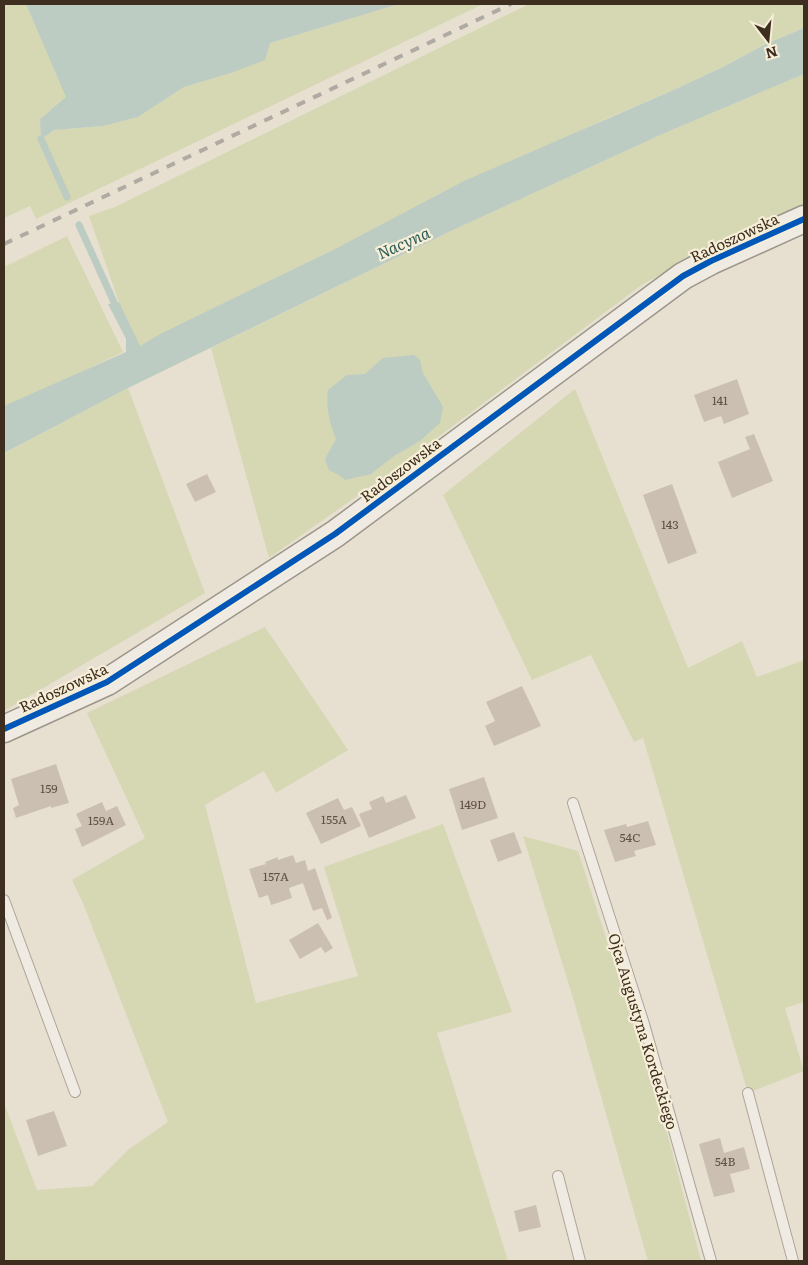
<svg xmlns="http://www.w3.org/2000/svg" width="808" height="1265" viewBox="0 0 808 1265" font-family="Literata,serif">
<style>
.green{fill:#d6d7b3}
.water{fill:#bcccc2}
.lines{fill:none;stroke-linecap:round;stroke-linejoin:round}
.stream{stroke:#bcccc2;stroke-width:7}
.building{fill:#cbbfb2}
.lane-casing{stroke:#ada599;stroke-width:12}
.secondary-casing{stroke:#9c958a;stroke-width:29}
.lane{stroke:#efebe3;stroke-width:10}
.secondary{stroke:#efebe3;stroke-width:26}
.rail{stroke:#afaaa2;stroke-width:4;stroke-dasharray:9 9;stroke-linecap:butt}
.cycleway-casing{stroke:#f7eed8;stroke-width:9}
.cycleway{stroke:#0057b8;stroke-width:6}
.labels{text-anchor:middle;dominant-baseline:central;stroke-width:4.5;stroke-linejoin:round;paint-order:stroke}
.number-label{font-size:12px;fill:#605244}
.street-label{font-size:15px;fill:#3d2e20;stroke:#f7eed8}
.water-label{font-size:16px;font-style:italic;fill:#2f5d5a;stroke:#f7eed8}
</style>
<rect width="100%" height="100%" fill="#e7e0d1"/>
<path class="green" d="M4 4H26L67 97 40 119 41 139 54 130 103 126 138 117 184 87 231 73 270 43 366 14 399 4H483L36 219 30 206 4 218Z
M529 4H804V28L766 44 721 68 669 92 610 117 539 150 160 334 139 347 119 302 89 216 115 207Z
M804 74V207L714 247 643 284 394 470 269 558 211 348 453 230 667 132Z
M67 236 123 352 4 409V267Z
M128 388 205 593 4 711V453Z
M575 389 688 668 742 641 757 677 804 660V1002L785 1008 804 1071 748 1093 643 738 634 742 591 655 532 680 443 495Z
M265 627 348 750 276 793 264 771 205 805 256 1003 358 976 324 867 443 824 512 1012 437 1033 508 1261H4V1103L37 1190 92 1186 129 1149 168 1122 83 903 72 880 145 838 87 713Z
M523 836 578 851 658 1099 701 1261H648L573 998Z"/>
<path class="water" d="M26 4H399L270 43 265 60 231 73 184 87 138 117 103 126 54 130 41 139 40 119 66 97Z
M804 28V74L667 132 453 230 128 388 4 453V406L126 352V339L108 304 119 302 140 346 160 334 337 248 464 181 669 92 721 68 766 44Z
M414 355 420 360 423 373 443 407 440 423 420 441 394 456 371 474 345 480 339 475 329 470 325 459 336 439C329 422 326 408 328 390L347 375 365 374 383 358Z"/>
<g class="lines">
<path class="stream" d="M41 139 67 197
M79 225 118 311"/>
</g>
<path class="building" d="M737 379 749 414 724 424 721 416 704 422 694 395Z
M754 434 773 481 732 498 718 462 750 449 745 437Z
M207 474 216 492 195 502 186 484Z
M672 484 697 553 668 564 643 495Z
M522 686 541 726 494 746 485 726 495 721 486 702Z
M56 764 69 803 51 808V806L16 818 13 808 19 805 11 779Z
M484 777 498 818 462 830 449 789Z
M406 795 416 818 369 838 359 814 372 809 369 802 383 796 386 803Z
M338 798 344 810 352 807 361 826 321 844 306 813Z
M102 802 106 811 117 806 126 825 82 847 75 829 82 826 76 814Z
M648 821 656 845 634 851 636 856 615 862 604 830 626 824 627 827Z
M514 832 522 853 498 862 490 840Z
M293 855 296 863 305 860 308 871 315 868 332 918 327 920 322 908 313 911 303 883 289 888 292 898 271 905 268 895 259 898 249 869 266 864 265 862 278 857V860Z
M318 923 333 948 325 953 321 947 300 959 289 940Z
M54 1111 67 1146 38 1156 26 1120Z
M720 1138 724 1153 744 1147 750 1169 730 1174 735 1192 714 1197 699 1144Z
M536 1205 541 1227 519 1232 514 1211Z"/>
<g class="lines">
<defs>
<path id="lane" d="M573 803 644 1024 711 1261
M4 900 75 1092
M748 1093 793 1261
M558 1176 580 1261"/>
<path id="secondary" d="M4 729 107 682 335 534 683 276 711 261 804 219"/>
</defs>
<use href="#lane" class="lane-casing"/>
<use href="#secondary" class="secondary-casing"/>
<use href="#lane" class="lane"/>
<use href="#secondary" class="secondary"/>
<path class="rail" d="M4 244 511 4"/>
<defs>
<path id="cycleway" d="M4 729 107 682 335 534 683 276 711 261 804 219"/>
</defs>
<use href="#cycleway" class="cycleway-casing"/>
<use href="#cycleway" class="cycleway"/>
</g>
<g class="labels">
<g class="number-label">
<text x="720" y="400">141</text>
<text x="670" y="524">143</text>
<text x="49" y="788">159</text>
<text x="473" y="804">149D</text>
<text x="334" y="819">155A</text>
<text x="101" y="820">159A</text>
<text x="630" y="837">54C</text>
<text x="276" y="876">157A</text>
<text x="725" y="1161">54B</text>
</g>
<g class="street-label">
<text transform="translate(734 237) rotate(-25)">Radoszowska</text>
<text transform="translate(400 469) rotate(-37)">Radoszowska</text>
<text transform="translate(63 687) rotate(-25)">Radoszowska</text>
<text transform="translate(644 1031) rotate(73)">Ojca Augustyna Kordeckiego</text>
</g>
<g class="water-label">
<text transform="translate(403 242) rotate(-24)">Nacyna</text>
</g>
</g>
<rect width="808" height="1265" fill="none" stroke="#3d2e20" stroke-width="10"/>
<g transform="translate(768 40) rotate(164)" stroke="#f7eed8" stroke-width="4" paint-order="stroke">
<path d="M0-4L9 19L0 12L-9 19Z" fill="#3d2e20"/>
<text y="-8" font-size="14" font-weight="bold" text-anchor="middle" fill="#3d2e20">N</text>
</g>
</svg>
